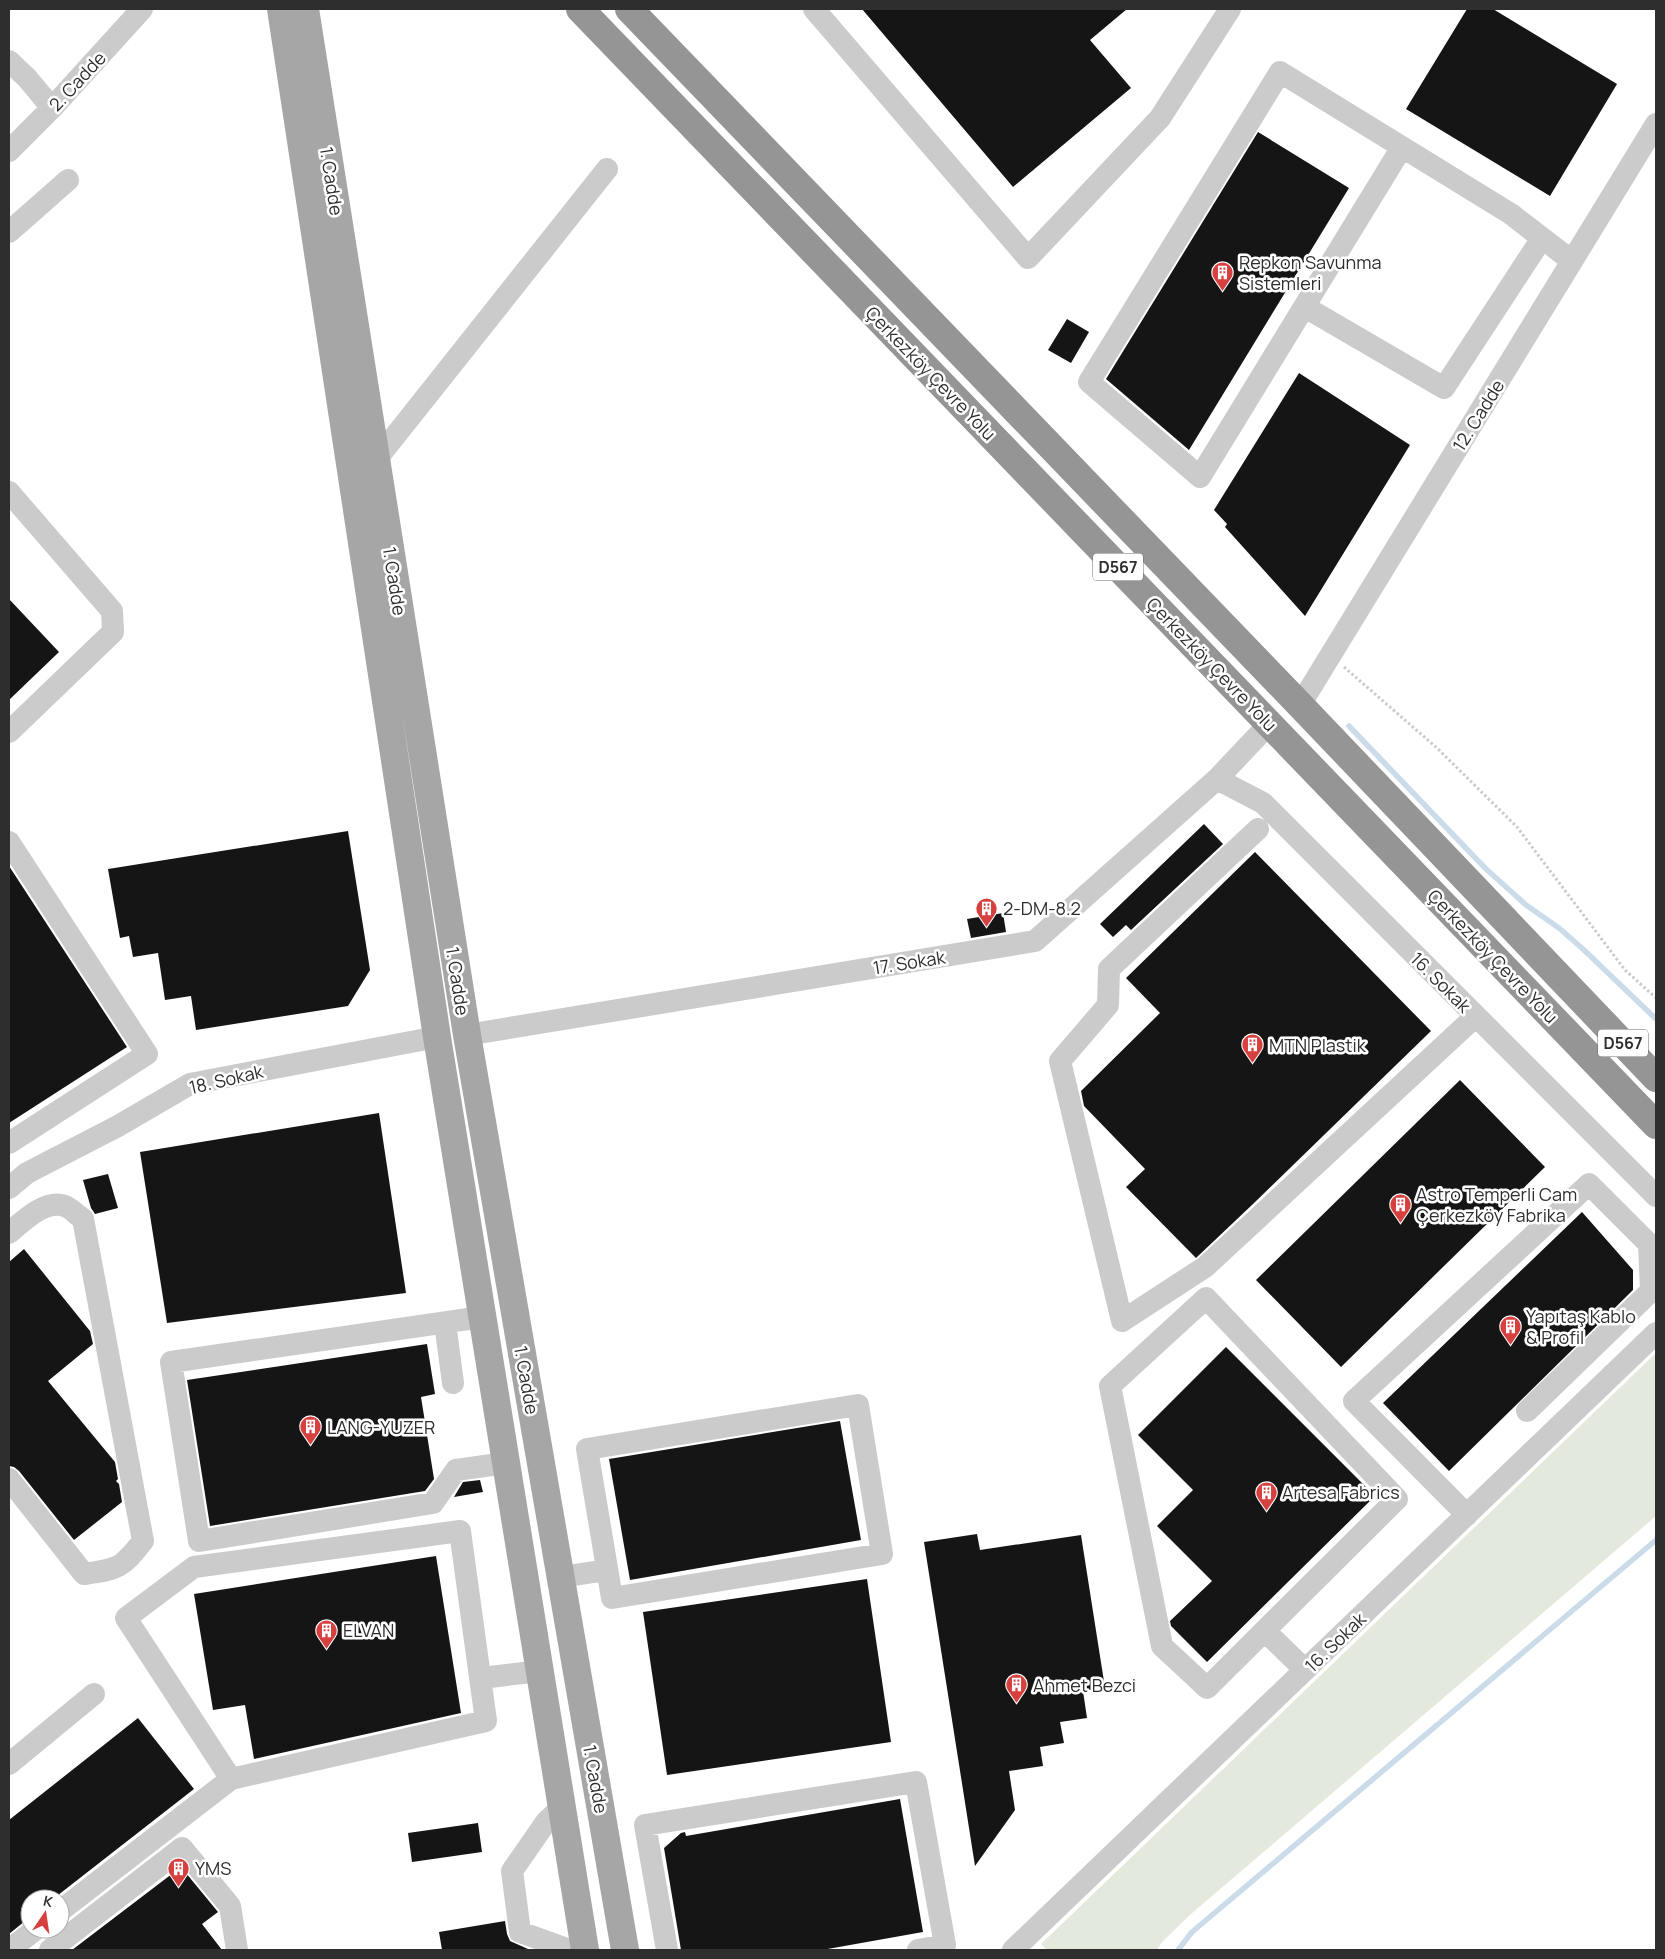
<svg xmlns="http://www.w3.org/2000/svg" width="1665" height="1959" viewBox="0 0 1665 1959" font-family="Manrope,sans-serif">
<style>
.green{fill:#e3eadd}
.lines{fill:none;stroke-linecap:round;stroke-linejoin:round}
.stream{stroke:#cbdbe9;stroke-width:5.5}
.building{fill:#151515}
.path{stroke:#cbcbcb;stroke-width:3;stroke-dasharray:2.5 2.5;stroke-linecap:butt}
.minor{stroke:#cbcbcb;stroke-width:22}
.major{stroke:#a6a6a6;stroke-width:28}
.highway{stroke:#959595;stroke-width:28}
.labels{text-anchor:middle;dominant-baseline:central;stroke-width:5;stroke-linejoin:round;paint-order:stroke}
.shield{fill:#fff;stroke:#6d6d6d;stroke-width:1}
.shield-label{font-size:16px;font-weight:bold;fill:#2e2e2e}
.street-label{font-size:18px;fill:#2e2e2e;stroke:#fff}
.poi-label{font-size:18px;fill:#2e2e2e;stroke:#fff;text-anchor:start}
</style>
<rect width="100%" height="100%" fill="#fff"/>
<path class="green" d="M1656 1353V1516L1191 1914 1162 1942 1157 1950H1047L1041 1944Z"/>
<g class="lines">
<path class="stream" d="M1349 726 1485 868 1526 905 1559 928 1584 950 1656 1019
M1178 1950 1192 1932 1656 1540"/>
</g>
<path class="building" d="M862 9H1127L1090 40 1131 88 1013 187Z
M1467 9H1493L1617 84 1550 196 1406 109Z
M1258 132 1349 188 1189 450 1106 379Z
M1067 319 1089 332 1071 363 1048 350Z
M1299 373 1410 445 1305 616 1225 527 1227 524 1214 510Z
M9 599 59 652 9 700Z
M1204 824 1223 844 1131 930 1126 925 1113 937 1100 924Z
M348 831 370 970 348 1006 196 1030 191 996 165 1000 158 953 133 957 129 936 120 938 108 869Z
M1255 852 1431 1031 1253 1204 1196 1258 1126 1187 1145 1169 1084 1106 1081 1091 1160 1013 1126 978Z
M9 866 127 1047 9 1123Z
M1003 913 1006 932 971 938 967 919Z
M1460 1080 1545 1167 1341 1367 1256 1280Z
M379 1113 406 1293 167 1323 140 1152Z
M108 1174 118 1208 95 1214 91 1208 83 1180Z
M1582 1212 1633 1270V1290L1449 1471 1383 1403Z
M24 1249 90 1331 93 1344 48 1381 115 1462 118 1479 116 1481 119 1484 122 1502 74 1540 19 1471 14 1467 9 1466V1262Z
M427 1344 435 1394 421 1397 434 1479 425 1491 210 1526 187 1380Z
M1226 1347 1375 1496 1207 1662 1171 1626 1170 1621 1212 1581 1157 1526 1193 1490 1138 1435Z
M840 1421 861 1540 630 1580 609 1459Z
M480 1480 483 1492 454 1497 463 1482Z
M977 1534 980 1550 1081 1535 1105 1688 1083 1691 1087 1718 1060 1722 1064 1743 1040 1747 1043 1766 1009 1771 1015 1810 975 1866 924 1542Z
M436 1556 461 1713 254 1759 245 1705 213 1710 194 1594Z
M867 1579 891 1742 667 1775 643 1612Z
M138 1718 194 1789 53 1899H30V1917L9 1934V1820Z
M900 1799 923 1932 822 1950H681L664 1848 681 1833 685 1832 686 1836Z
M478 1823 482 1852 412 1862 408 1833Z
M181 1867 218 1912 202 1924 222 1950H72Z
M505 1921 507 1934 510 1941 528 1949 518 1950H442L439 1932Z"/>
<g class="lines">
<path class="path" d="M1344 667 1437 748 1517 827 1625 970 1656 998"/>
<path class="minor" d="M814 9 1028 258 1160 118 1230 9
M9 61 27 78 52 108
M1402 147 1200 477 1089 382 1280 72 1511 214 1572 261
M9 151 52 108 142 9
M9 232 68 180
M1305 307 1444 388 1542 238
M376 460 607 169
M9 492 112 611 113 632 9 732
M1300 705 1656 124
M1217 779 1263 803 1656 1196
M1258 829 1109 969 1108 1005 1060 1061 1122 1321 1205 1267 1476 1016
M9 842 147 1054 9 1143
M467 1035 1035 941 1217 779 1269 724
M9 1188 27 1173 118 1126 190 1084 437 1037
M9 1233C23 1221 47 1197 67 1207 73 1210 78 1216 83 1219L143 1541C121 1569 118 1569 84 1574L9 1479
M1206 1298 1397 1499 1207 1688 1162 1646 1110 1386Z
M482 1317 171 1362 199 1541 433 1503 456 1470 506 1463
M445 1323 453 1383
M858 1405 882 1554 612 1598 587 1449Z
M1467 1515 1354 1401 1589 1184 1649 1244 1651 1291 1527 1411
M561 1577 607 1570
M1265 1631 1305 1670
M481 1678 540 1671
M9 1764 94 1694
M563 1806 546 1822 512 1871 520 1932 570 1950
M60 1911 231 1779 486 1721 460 1531 194 1567 126 1618 231 1779
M9 1950 36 1929
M50 1950 182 1848 230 1906 237 1950
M667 1950 645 1825 916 1782 945 1945 918 1950
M1013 1950 1656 1333"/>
<path class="major" d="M281 9 437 1037 585 1950
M305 9 467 1035 625 1950"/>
<path class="highway" d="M580 9 1656 1125
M629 9 1300 705 1656 1078"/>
</g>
<defs>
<symbol id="building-pin" viewBox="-11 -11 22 30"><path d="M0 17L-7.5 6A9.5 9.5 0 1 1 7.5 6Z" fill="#d6403f" stroke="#fff"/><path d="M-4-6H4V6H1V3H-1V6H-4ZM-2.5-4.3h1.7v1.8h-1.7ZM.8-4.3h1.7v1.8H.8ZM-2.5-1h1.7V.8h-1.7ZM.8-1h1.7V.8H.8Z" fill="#fff"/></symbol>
</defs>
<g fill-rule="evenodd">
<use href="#building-pin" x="1210" y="260" width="25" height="34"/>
<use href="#building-pin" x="974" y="896" width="25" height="34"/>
<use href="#building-pin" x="1240" y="1032" width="25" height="34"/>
<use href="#building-pin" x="1388" y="1192" width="25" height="34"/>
<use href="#building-pin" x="1498" y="1314" width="25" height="34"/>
<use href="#building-pin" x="298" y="1414" width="25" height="34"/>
<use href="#building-pin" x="1254" y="1480" width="25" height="34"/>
<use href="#building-pin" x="314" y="1618" width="25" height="34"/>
<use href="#building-pin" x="1004" y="1672" width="25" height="34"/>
<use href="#building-pin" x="166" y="1856" width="25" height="34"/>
</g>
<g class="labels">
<g class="shield">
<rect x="1093" y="553.5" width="50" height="27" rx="4"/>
<rect x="1598" y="1029.5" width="50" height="27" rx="4"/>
</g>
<g class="shield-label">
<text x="1118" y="567">D567</text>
<text x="1623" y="1043">D567</text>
</g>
<g class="street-label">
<text transform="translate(77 81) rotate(-47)">2. Cadde</text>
<text transform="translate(332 181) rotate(81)">1. Cadde</text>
<text transform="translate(931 373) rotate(46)">Çerkezköy Çevre Yolu</text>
<text transform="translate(1478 415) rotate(-58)">12. Cadde</text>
<text transform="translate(395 581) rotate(81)">1. Cadde</text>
<text transform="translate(1212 664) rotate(46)">Çerkezköy Çevre Yolu</text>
<text transform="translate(1493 956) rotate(46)">Çerkezköy Çevre Yolu</text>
<text transform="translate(909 962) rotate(-9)">17. Sokak</text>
<text transform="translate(458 981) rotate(81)">1. Cadde</text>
<text transform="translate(1441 982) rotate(45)">16. Sokak</text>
<text transform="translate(226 1079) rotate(-13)">18. Sokak</text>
<text transform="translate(527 1380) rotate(80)">1. Cadde</text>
<text transform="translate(1335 1642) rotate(-44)">16. Sokak</text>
<text transform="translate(596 1779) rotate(80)">1. Cadde</text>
</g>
<g class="poi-label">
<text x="1239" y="262">Repkon Savunma<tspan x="1239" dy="21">Sistemleri</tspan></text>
<text x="1003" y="908">2-DM-8.2</text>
<text x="1269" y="1045">MTN Plastik</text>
<text x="1416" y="1194">Astro Temperli Cam<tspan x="1416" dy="21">Çerkezköy Fabrika</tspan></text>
<text x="1526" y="1316">Yapıtaş Kablo<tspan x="1526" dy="21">&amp; Profil</tspan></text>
<text x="327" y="1427">LANG-YUZER</text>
<text x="1282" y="1492">Artesa Fabrics</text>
<text x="343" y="1630">ELVAN</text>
<text x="1033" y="1685">Ahmet Bezci</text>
<text x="195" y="1868">YMS</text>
</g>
</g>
<rect width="1665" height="1959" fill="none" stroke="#2e2e2e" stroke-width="20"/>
<g transform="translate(45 1914) rotate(13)"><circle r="24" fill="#ffffff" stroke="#ababab"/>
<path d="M0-4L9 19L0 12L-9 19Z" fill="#d6403f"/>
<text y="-8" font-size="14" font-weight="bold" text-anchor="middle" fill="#2e2e2e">K</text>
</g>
</svg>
